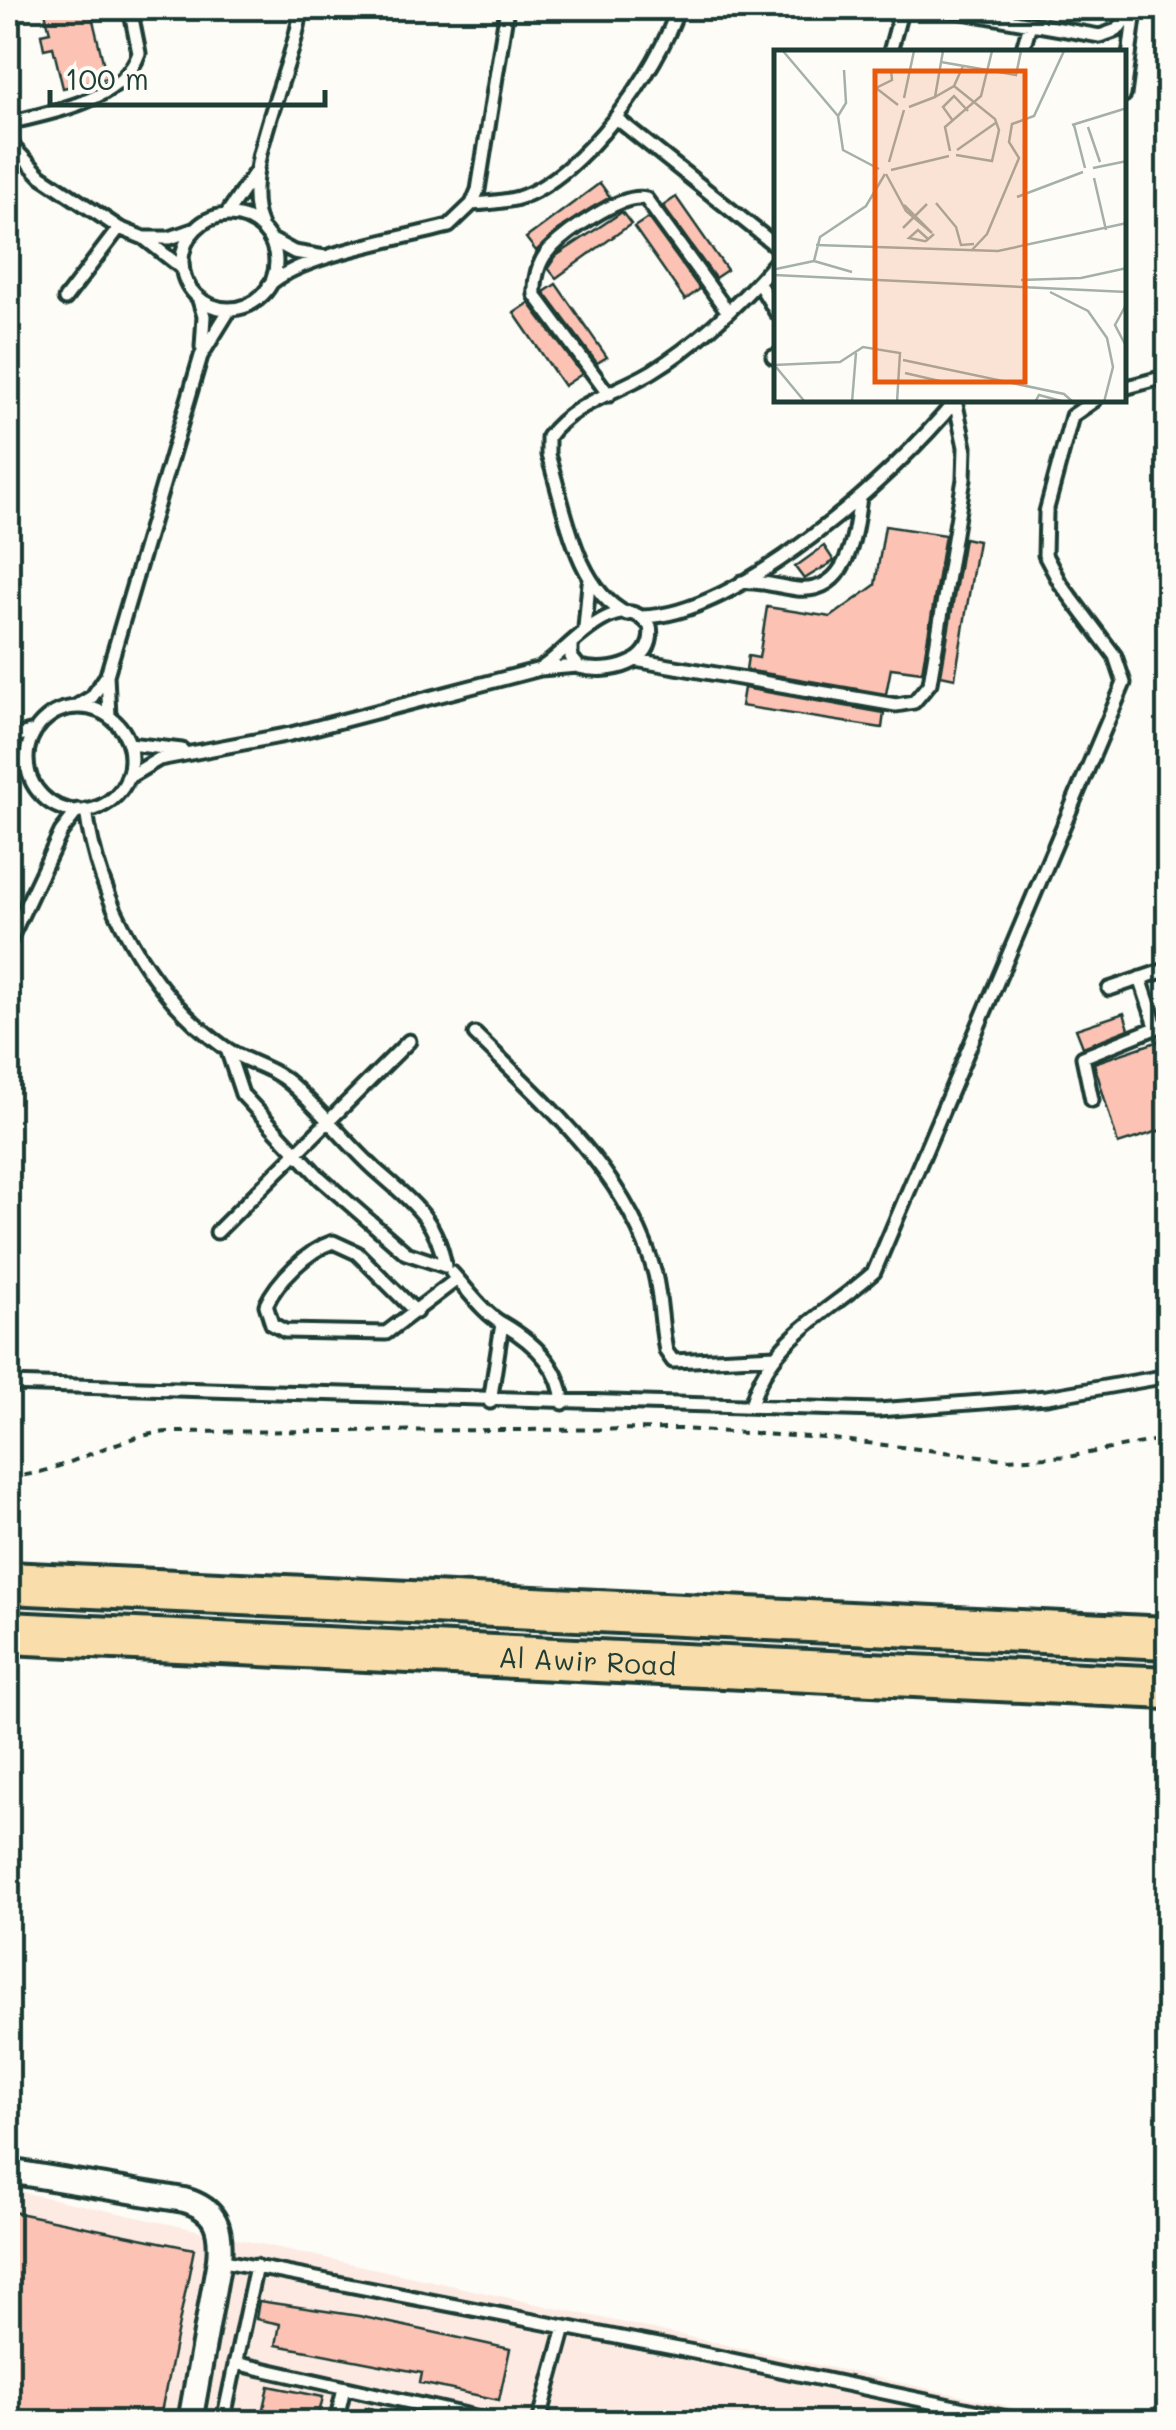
<svg xmlns="http://www.w3.org/2000/svg" width="1176" height="2430" font-family="Mali,sans-serif">
<style>
.built{fill:#fdebe3}
.building{fill:#fcc2b4;stroke:#1f3d34;stroke-width:2.5}
.lines{fill:none;stroke-linecap:round;stroke-linejoin:round}
.lane-casing{stroke:#1f3d34;stroke-width:19}
.street-casing{stroke:#1f3d34;stroke-width:30}
.highway-casing{stroke:#1f3d34;stroke-width:48}
.path{stroke:#1f3d34;stroke-width:4;stroke-dasharray:8 8;stroke-linecap:butt}
.lane{stroke:#fdfcf7;stroke-width:11}
.street{stroke:#fdfcf7;stroke-width:22}
.highway{stroke:#f9deab;stroke-width:40}
.labels{text-anchor:middle;dominant-baseline:central;stroke-width:10;stroke-linejoin:round;paint-order:stroke}
.street-label{font-size:28px;fill:#1f3d34;stroke:#fdfcf7}
.inset-road{fill:none;stroke:#a4b0a9;stroke-width:2.5}
.view{fill:#e8590c;fill-opacity:0.15;stroke:#e8590c;stroke-width:5}
.inset-edge{fill:none;stroke:#1f3d34;stroke-width:5}
</style>
<rect width="100%" height="100%" fill="#fdfcf7"/>
<filter id="ink" filterUnits="userSpaceOnUse"><feTurbulence type="fractalNoise" baseFrequency=".01" numOctaves="2"/><feDisplacementMap in="SourceGraphic" scale="20" xChannelSelector="R" yChannelSelector="G"/><feConvolveMatrix kernelMatrix="1 2 1 2 8 2 1 2 1" color-interpolation-filters="sRGB"/></filter>
<g filter="url(#ink)">
<path class="built" d="M8 2189 1081 2422H8Z"/>
<path class="building" d="M44 8H90L107 78 63 88 53 47 44 49 41 34 50 32Z
M600 183 610 197 563 226 536 251 526 238Z
M676 197 727 270 715 278 663 206Z
M622 212 631 224 556 278 548 268 556 256Z
M648 218 700 289 685 300 634 227Z
M556 284 607 357 597 363 544 292Z
M529 303 582 374 564 386 514 313Z
M885 526 945 535 922 672 891 668 886 694 746 670 748 656 759 658 767 607 831 617 875 585Z
M964 538 978 541 955 678 941 675Z
M824 546 834 561 804 579 795 567Z
M744 688 884 713 882 728 741 706Z
M1124 1013 1129 1029 1083 1047 1076 1029Z
M1168 1038V1128L1118 1144 1094 1063Z
M8 2211 194 2249 159 2422H8Z
M259 2301 359 2316 510 2349 499 2400 420 2383 422 2373 276 2345 280 2324 256 2319Z
M269 2386 323 2397 317 2422H261Z
M365 2407 405 2416V2422H362Z"/>
<g class="lines">
<defs>
<path id="lane" d="M940 8 1100 36 1117 30 1134 8
M890 52 902 8
M1022 52 1030 24
M1124 95 1135 10
M616 118 776 246
M8 131 13 122C56 111 123 100 139 53L130 8
M8 133 14 148 41 176 119 228 144 238 182 268
M472 204C487 203 504 202 518 198 582 178 659 69 678 8
M226 215 254 174
M182 262a47 47 0 1 1 94 0a47 47 0 1 1-94 0Z
M261 226C236 171 295 69 301 8
M144 238H170L193 230
M272 240 294 252 325 257
M758 282 776 312
M269 285C300 255 405 238 449 226L472 204 478 190 507 8
M198 297 204 316 202 347
M65 299 119 228
M773 357 776 356
M1124 388 1168 376
M609 395 535 295C534 280 538 262 549 250 567 232 622 192 646 199L728 312
M742 582C761 580 778 587 797 589 849 594 855 534 860 497
M627 614C575 589 565 507 548 455V437C571 404 620 391 653 371 700 342 740 303 776 262
M641 617C738 617 896 474 956 400
M585 628 589 583
M635 660 896 705 914 702 930 683 964 479 965 447 955 400
M544 666C568 650 619 585 650 626 657 664 609 675 579 667L571 657V646
M77 706 92 697 105 678
M27 759a52 52 0 1 1 104 0a52 52 0 1 1-104 0Z
M109 716 107 675 201 356 230 309
M8 738 34 731
M129 744 182 750
M8 754 28 768
M127 778 159 759 291 734 540 669 578 666
M86 810C98 900 149 994 225 1048 245 1062 271 1066 291 1084 322 1111 347 1144 377 1171 411 1201 437 1219 445 1266L406 1253 320 1178 242 1094 227 1049
M8 944 61 832 78 810
M1140 978 1156 1026
M1109 989 1168 969
M475 1034C546 1104 628 1174 655 1274 661 1299 661 1326 666 1351L673 1361 775 1356
M1092 1100 1083 1057 1168 1023
M217 1232 409 1041
M452 1273C467 1289 484 1314 503 1324 532 1341 561 1367 563 1403
M416 1312 357 1253 333 1242C308 1250 277 1281 266 1305L272 1324 285 1331 386 1333 457 1279
M8 1384 878 1410 1047 1397 1168 1376
M490 1402 502 1324
M751 1406C768 1339 827 1314 874 1272L1124 683 1115 656 1060 583 1045 555 1046 512 1072 416 1095 400
M219 2260 694 2352 1026 2422
M235 2363 498 2422
M223 2422 256 2266
M336 2422 344 2388
M539 2422 565 2327"/>
<path id="street" d="M8 2171 184 2200C217 2209 222 2229 219 2260L190 2422"/>
<g id="highway">
<path d="M8 1583 1168 1638"/>
<path id="s1" d="M8 1633 1168 1688"/>
</g>
</defs>
<use href="#lane" class="lane-casing"/>
<use href="#street" class="street-casing"/>
<use href="#highway" class="highway-casing"/>
<path class="path" d="M8 1477C66 1474 110 1436 168 1432L680 1429 824 1438 1005 1459 1073 1456 1168 1438"/>
<use href="#lane" class="lane"/>
<use href="#street" class="street"/>
<use href="#highway" class="highway"/>
</g>
</g>
<g class="labels">
<g class="street-label">
<text stroke="none"><textPath href="#s1" startOffset="580">Al Awir Road</textPath></text>
</g>
</g>
<g transform="translate(774 50)">
<rect width="352" height="352" fill="#fdfcf7"/>
<path class="inset-road" d="M9 1 64 66 69 100 105 119M167 12 242 25 247 1M117 20 118 30 102 38 124 55M180 36 221 69 225 80 218 111 182 105M161 47 180 36 189 16M130 48 140 1M135 57 161 47 169 1M64 66 72 53 70 20M179 71 169 57 180 46 194 61M298 75 353 58M300 75 311 118M314 77 326 112M183 100 223 72M176 101 171 77 207 46 218 1M115 112 130 60M319 118 353 111M117 120 175 106M112 124 132 161 158 183 130 155M320 128 332 180M243 147 309 122M162 153 182 177 187 195 200 194M129 178 153 154M154 189 144 180 135 188 150 191H152L160 184M42 195 224 201 353 173M197 201 213 184 245 108 235 92 238 74 260 66 290 1M40 211 46 187 92 156 111 124M40 211 78 222M2 219 40 211M0 225 353 242M247 230 307 228 353 218M276 242 314 261 333 288 339 317 330 352M353 253 341 275 353 298M129 310 290 344 299 352M0 315 66 312 89 297 126 303 123 352M2 317 31 352M131 323 170 332M78 352 82 303M261 352 265 345 291 352"/>
<path class="view" d="M101 21H251V332H101Z"/>
<rect width="352" height="352" class="inset-edge"/>
</g>
<rect width="1176" height="2430" fill="none" stroke="#fdfcf7" stroke-width="40"/>
<rect x="20" y="20" width="1136" height="2390" fill="none" stroke="#1f3d34" stroke-width="4" filter="url(#ink)"/>
<path d="M50 90v15h275v-15" fill="none" stroke="#1f3d34" stroke-width="5"/>
<text x="65" y="90" font-size="30" fill="#1f3d34" stroke="#fdfcf7" stroke-width="8" paint-order="stroke">100 m</text>
</svg>
